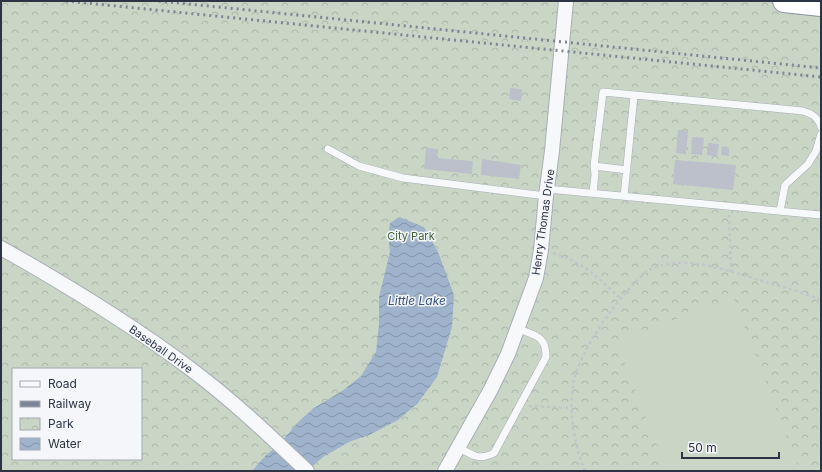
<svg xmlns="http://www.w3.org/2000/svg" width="822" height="472" font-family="Inter,sans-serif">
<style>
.park{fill:url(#park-crowns);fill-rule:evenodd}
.pitch{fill:#c9d6c5}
.water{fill:url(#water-waves)}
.building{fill:#bbc0ca}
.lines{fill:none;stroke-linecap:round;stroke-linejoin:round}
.service-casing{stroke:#a9aeb7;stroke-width:8}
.minor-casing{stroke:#a9aeb7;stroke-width:16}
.motorway-casing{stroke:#8b94a3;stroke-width:24}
.path{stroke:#c2c5cb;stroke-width:2.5;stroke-dasharray:3 3;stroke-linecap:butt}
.service{stroke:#f7f8fa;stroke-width:7}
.minor{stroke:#f7f8fa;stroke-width:14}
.motorway{stroke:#fff;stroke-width:22}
.rail{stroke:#7d8696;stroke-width:3;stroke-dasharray:2 4;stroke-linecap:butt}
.labels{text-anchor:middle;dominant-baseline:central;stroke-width:3;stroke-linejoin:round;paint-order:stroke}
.street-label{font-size:11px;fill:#2b3445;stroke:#f4f6f9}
.park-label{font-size:11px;fill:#3f6138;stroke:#f4f6f9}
.water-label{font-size:12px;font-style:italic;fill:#34527a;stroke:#f4f6f9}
</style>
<defs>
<pattern id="park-crowns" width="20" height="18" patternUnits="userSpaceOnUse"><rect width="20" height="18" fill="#c9d6c5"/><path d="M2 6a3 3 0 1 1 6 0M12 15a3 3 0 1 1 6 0" fill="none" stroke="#adb8ab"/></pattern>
<pattern id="water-waves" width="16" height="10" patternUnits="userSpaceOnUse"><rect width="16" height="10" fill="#9fb4cc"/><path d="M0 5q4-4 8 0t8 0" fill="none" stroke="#8293a7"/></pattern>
</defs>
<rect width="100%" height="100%" fill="#e4e7ec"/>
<path class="park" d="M1 1H821V471H1ZM13 369H141V459H13Z"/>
<path class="pitch" d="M733 297 800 471H667L617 342Z"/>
<path class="water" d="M399 217 424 227 438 252 454 295 452 327 437 377 418 403 398 420 369 435 349 442 323 457 307 471H252L266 455 279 445 297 423 314 408 342 391 361 376 376 352 379 324V297L390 252 388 235 390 223Z"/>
<path class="building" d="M510 88 522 89 521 101 509 99Z
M678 130 688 131 686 154 676 153Z
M692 137 704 138 702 155 691 154Z
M708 143 719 144 717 157 707 155Z
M722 147 729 148V156L721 155Z
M426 148 438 149 437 158 473 161 472 174 424 169Z
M482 159 521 165 519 179 481 175Z
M675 160 736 165 733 190 673 184Z"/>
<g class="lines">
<defs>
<path id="service" d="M328 149 359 166 403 178 546 196
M594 166 627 170
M547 189 821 215
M593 193 595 174 594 166 603 92 803 111C812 114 818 117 821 127
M624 196 634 96
M780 211 785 185 808 164 816 151 821 134
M458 447C472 455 479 461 494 453L546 357C546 336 536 336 519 329"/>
<path id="minor" d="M1 248C65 284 129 323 188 367 230 398 269 435 307 471
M445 471 490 391 508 354 536 278 541 250 546 196 552 151 566 1"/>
<path id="motorway" d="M784 1 821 5"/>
</defs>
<use href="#service" class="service-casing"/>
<use href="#minor" class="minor-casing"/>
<use href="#motorway" class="motorway-casing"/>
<path class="path" d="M729 215 731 272
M553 253C585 263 597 277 621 299
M529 406 572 408
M585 471C574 444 569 414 573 385 577 353 621 293 646 272 650 269 658 266 663 265 697 257 737 274 769 283 786 288 805 293 821 300"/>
<use href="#service" class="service"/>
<use href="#minor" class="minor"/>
<use href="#motorway" class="motorway"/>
<path class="rail" d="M66 1 821 77
M159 1 821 68"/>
</g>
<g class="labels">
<g class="street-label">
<text transform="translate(543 222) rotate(-82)">Henry Thomas Drive</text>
<text transform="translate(161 349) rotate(35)">Baseball Drive</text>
</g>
<g class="park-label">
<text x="411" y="236">City Park</text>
</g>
<g class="water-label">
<text x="417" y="300">Little Lake</text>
</g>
</g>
<rect width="822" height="472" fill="none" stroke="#2b3445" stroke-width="4"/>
<rect x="12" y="368" width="130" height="92" fill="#f4f6f9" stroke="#a4a8b1"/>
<rect x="20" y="381" width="20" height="6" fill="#f7f8fa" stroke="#a4a8b1"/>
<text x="48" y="388" font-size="12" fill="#2b3445">Road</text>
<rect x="20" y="401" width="20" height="6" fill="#7d8696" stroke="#a4a8b1"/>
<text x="48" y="408" font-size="12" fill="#2b3445">Railway</text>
<rect x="20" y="418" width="20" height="12" fill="url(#park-crowns)" stroke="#a4a8b1"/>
<text x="48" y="428" font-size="12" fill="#2b3445">Park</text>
<rect x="20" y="438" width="20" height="12" fill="url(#water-waves)" stroke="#a4a8b1"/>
<text x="48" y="448" font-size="12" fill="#2b3445">Water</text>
<path d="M682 452v6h97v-6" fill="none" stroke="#2b3445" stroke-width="2"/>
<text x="688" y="452" font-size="12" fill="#2b3445" stroke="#f4f6f9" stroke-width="3" paint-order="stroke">50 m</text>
</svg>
